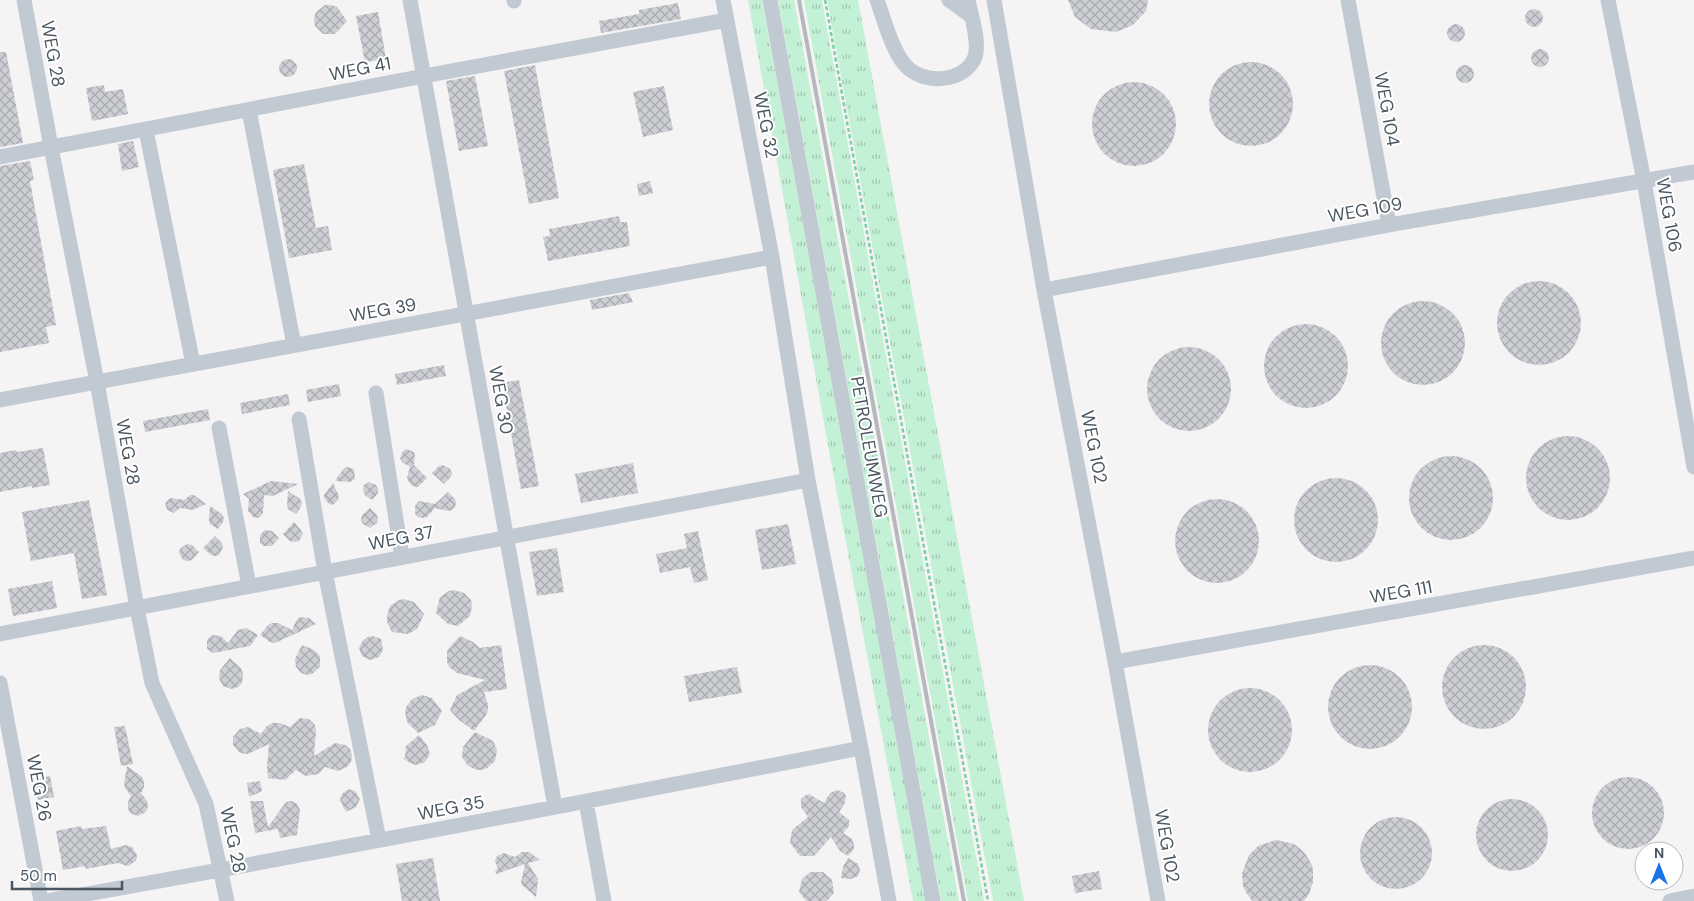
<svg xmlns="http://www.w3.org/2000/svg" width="1694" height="901" font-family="'DM Sans',sans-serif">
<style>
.grass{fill:url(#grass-tufts)}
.building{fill:url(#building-cross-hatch)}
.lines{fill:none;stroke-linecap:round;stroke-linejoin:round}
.path{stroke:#7ad0a6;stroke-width:2.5;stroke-dasharray:4 2.5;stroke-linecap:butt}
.minor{stroke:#c1cad2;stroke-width:15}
.rail{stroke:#b5b8bd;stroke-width:4}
.labels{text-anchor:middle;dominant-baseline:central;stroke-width:4;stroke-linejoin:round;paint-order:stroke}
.street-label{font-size:18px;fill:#4a5661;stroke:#fff}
</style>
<defs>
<pattern id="grass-tufts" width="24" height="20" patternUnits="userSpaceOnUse" patternTransform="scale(1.25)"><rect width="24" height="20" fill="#c3f1d5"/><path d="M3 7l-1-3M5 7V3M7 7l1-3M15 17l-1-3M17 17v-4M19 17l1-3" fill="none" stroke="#a0c6b0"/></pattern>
<pattern id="building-cross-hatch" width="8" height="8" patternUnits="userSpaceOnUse" patternTransform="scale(1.25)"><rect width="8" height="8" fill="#cdcfd5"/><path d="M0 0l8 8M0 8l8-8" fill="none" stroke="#a8abb0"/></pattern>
</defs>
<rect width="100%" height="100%" fill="#f5f3f3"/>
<path class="grass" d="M748 0H762L926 901H913L833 473Z
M778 0H794L959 901H941Z
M804 0H822L984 901H968Z
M827 0H858L1024 901H993Z"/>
<path class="building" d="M1068 0H1148L1146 11 1133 25 1116 32 1091 29 1075 17Z
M678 3 681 19 601 33 599 21 639 14V10Z
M325 5H331L337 7 347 21 335 34H323L315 26 314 18 316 12Z
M1525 18a9 9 0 1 1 18 0a9 9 0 1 1-18 0Z
M378 12 386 59 365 62 356 16Z
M1447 33a9 9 0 1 1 18 0a9 9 0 1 1-18 0Z
M1531 58a9 9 0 1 1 18 0a9 9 0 1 1-18 0Z
M0 52H6L23 143 0 147Z
M279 68a9 9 0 1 1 18 0a9 9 0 1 1-18 0Z
M1209 104a42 42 0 1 1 84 0a42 42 0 1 1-84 0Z
M1456 74a9 9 0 1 1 18 0a9 9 0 1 1-18 0Z
M535 65 559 198 529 204 504 71Z
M475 76 488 146 459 151 446 81Z
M1092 124a42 42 0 1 1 84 0a42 42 0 1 1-84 0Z
M104 85 105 92 123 89 128 114 92 121 86 88Z
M664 86 673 130 643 137 633 92Z
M133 141 139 167 122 171 118 144Z
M30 161 34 180 30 181 56 325 46 327 49 343 0 352V166Z
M304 164 316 228 328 226 332 250 289 258 273 170Z
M650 181 653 193 639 196 637 184Z
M619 216 620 222H627L630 246 548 261 543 237 550 236 549 229Z
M1497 323a42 42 0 1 1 84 0a42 42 0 1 1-84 0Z
M629 293 633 302 592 310 590 300Z
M1381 343a42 42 0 1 1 84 0a42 42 0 1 1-84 0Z
M1264 366a42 42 0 1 1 84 0a42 42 0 1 1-84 0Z
M1147 389a42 42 0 1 1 84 0a42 42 0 1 1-84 0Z
M444 365 446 376 397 385 395 374Z
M519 380 539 486 521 489 502 383Z
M339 384 341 396 308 402 306 390Z
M288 394 290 405 242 414 240 403Z
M208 409 210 420 145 432 143 421Z
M1526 478a42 42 0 1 1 84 0a42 42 0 1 1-84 0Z
M43 448 50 485 32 488V486L0 492V453L16 450 17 452Z
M406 449 414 452 415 456 414 465 427 478 418 487 412 486 409 482 407 478 410 467 402 462 400 458 403 451Z
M1409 498a42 42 0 1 1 84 0a42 42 0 1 1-84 0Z
M633 463 638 493 581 503 575 474Z
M443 465 450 469 452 473 451 477 444 484 432 473 439 466Z
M347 467 354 469 355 479 350 482 335 481 344 468Z
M1294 520a42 42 0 1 1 84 0a42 42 0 1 1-84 0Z
M271 481 298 484 273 496 264 495 263 513 259 518 253 517 248 511 249 499 243 494Z
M369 482 376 485 378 489V493L372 500 365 495 363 491 364 485Z
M333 483 339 496 338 500 333 505 329 504 324 498V495Z
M288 491 300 499 302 503 301 507 296 514 288 509 287 505Z
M448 492 455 499 456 503 455 507 452 510 448 511 435 508 427 517 422 518 418 517 415 514V506L419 501 435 504Z
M190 495H194L206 504 193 510 180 508 174 513 167 510 165 503 168 500 171 498 184 500Z
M1175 541a42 42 0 1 1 84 0a42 42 0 1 1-84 0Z
M89 500 107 595 82 599 74 553 31 561 22 512Z
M210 506 222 514 224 518 223 522 218 529 210 524 209 520Z
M370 508 377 515 378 519 377 523 370 528 363 524 361 520 362 515Z
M294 522 301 530 303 534 299 541 294 542 290 541 283 534Z
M788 524 796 564 762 570 755 530Z
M265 530 272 531 279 538 272 546H264L260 543V535Z
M698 531 708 580 694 583 690 567 660 573 656 554 687 548 684 534Z
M215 536 222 543 223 547 219 555 215 556 211 555 203 548Z
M187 544 192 545 199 552 192 560 188 561 183 560 179 553 180 549Z
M557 548 564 592 537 596 529 552Z
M52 581 57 608 13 616 8 589Z
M454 590 464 593 471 600 472 605 470 616 458 626 448 624 436 613 440 597 449 591Z
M404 599 414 602 424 614 417 629 408 634 392 632 387 622V616L390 606 399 600Z
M300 617 309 618 316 624 275 643 270 642 260 635 268 625 272 623H278L292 630 296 621Z
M246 628 258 635 250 646 213 653 207 649V640L212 635 221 636 228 643 238 630Z
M373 636 381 639 383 650 379 657 370 660 362 656 359 648 363 640 368 637Z
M460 636 473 642 480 648 501 645 507 689 484 692 488 705V710L486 715 474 731 459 720 450 710 457 695 485 680 457 673 449 667 447 662V651L450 647Z
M302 645 314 650 320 656V667L312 674 307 675 301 673 296 667 295 659Z
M1442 687a42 42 0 1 1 84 0a42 42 0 1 1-84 0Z
M230 658 241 668 243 674 242 683 238 687 232 689 223 686 220 681 219 676 220 670Z
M1328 707a42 42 0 1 1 84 0a42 42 0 1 1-84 0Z
M737 667 742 693 689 702 684 676Z
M1208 730a42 42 0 1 1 84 0a42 42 0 1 1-84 0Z
M422 695 432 698 442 711 435 725 418 733 407 722 405 712 406 707 412 699Z
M300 718 309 719 315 725 316 731 314 756 335 743 345 745 350 749 352 755 351 762 347 767 338 771 325 767 318 774 306 776 296 770 285 780 268 778 267 767 269 744 248 754 240 753 233 745V737L240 729 248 727 261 734 267 726 272 723H280L290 727Z
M125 726 133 764 121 766 114 727Z
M475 732 493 741 497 750 495 761 487 768 482 770H477L468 766 462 757 463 747Z
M419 735 427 745 430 754 425 762 416 765 410 763 403 758 405 757 406 746Z
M127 766 141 776 144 781V787L141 793 147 801 148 806 146 812 138 816 130 813 128 808V802L131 796 125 788 124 783Z
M50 776 54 797 38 800 34 779Z
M1592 813a36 36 0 1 1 72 0a36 36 0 1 1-72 0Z
M260 781 262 791 249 797 247 783Z
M348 789 355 791 360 799 356 807 346 812 340 800 342 794Z
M837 790 844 793 846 796 845 803 839 812 849 820V826L843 833 852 839 854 845V849L848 856 840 851 831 837 814 856H800L790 843 792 830 808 817 801 807V799L806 795 809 794 824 803 830 793Z
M1476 835a36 36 0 1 1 72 0a36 36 0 1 1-72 0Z
M250 801H263L268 827 286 802 292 801 297 804 300 810 297 835 280 838 278 829 255 833Z
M1360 853a36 36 0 1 1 72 0a36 36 0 1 1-72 0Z
M81 826 82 829 106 826 111 849 126 845 132 847 137 855 136 861 128 866 118 863 85 869V866L63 870 56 831Z
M1276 840 1294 844 1304 852 1311 863 1313 869V882L1309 894 1304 901H1252L1246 892 1243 886 1242 873 1249 855 1258 846Z
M522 852H529L540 860 528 863 538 879 536 897 522 885 521 882 525 864 496 874 495 871 498 869 495 861 497 856 504 853 515 857Z
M433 858 440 901H402L396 864Z
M848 858 858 864 860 870 858 876 851 879 841 878 843 867Z
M1099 871 1102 889 1075 893 1072 876Z
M810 872H823L832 880 834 893 827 901H806L799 892 802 879Z"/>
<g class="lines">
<path class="path" d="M825 0 988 901"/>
<path class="minor" d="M24 0 51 147 97 382 137 608 152 683 206 804 227 901
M410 0 555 807
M514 0V1
M723 0 772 257 808 480 861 748 889 901
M770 0 933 901
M877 0C884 19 892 51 906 66 924 85 964 83 975 57 980 43 971 15 968 0
M949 0 971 16
M994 0 1044 290 1115 662 1158 901
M1348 0 1389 225
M1608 0 1644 181 1694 467
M249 110 294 345
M146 130 193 364
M0 157 424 76 727 20
M1044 290 1389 225 1694 172
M376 393 402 557
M0 400 772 257
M299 419 325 572 379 840
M219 428 249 586
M0 634 808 480
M1115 662 1694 558
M0 683 41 901
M586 802 604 901
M47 901C319 853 590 801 861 748
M1670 901 1694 896"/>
<path class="rail" d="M799 0 964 901"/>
</g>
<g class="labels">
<g class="street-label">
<text transform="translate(53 54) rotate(80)">WEG 28</text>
<text transform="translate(360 69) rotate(-11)">WEG 41</text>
<text transform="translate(1387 109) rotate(80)">WEG 104</text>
<text transform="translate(766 125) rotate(79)">WEG 32</text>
<text transform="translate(1365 210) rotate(-10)">WEG 109</text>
<text transform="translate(1669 215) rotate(80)">WEG 106</text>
<text transform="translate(383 310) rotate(-10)">WEG 39</text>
<text transform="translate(501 400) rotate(80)">WEG 30</text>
<text transform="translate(869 447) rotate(80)">PETROLEUMWEG</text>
<text transform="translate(1094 447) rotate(79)">WEG 102</text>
<text transform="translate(128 452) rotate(80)">WEG 28</text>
<text transform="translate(401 538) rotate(-11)">WEG 37</text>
<text transform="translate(1401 592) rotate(-10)">WEG 111</text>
<text transform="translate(39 788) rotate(79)">WEG 26</text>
<text transform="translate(451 808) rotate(-11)">WEG 35</text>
<text transform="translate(233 840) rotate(78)">WEG 28</text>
<text transform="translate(1167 846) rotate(80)">WEG 102</text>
</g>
</g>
<g transform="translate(1659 866)"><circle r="24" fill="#ffffff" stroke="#b7bbc0"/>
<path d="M0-4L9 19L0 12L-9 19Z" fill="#1a73e8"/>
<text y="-8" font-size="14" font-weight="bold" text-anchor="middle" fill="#4a5661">N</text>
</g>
<path d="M12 881v8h110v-8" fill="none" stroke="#4a5661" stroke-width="2.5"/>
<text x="20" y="881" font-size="15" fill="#4a5661" stroke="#ffffff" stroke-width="4" paint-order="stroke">50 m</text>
</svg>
